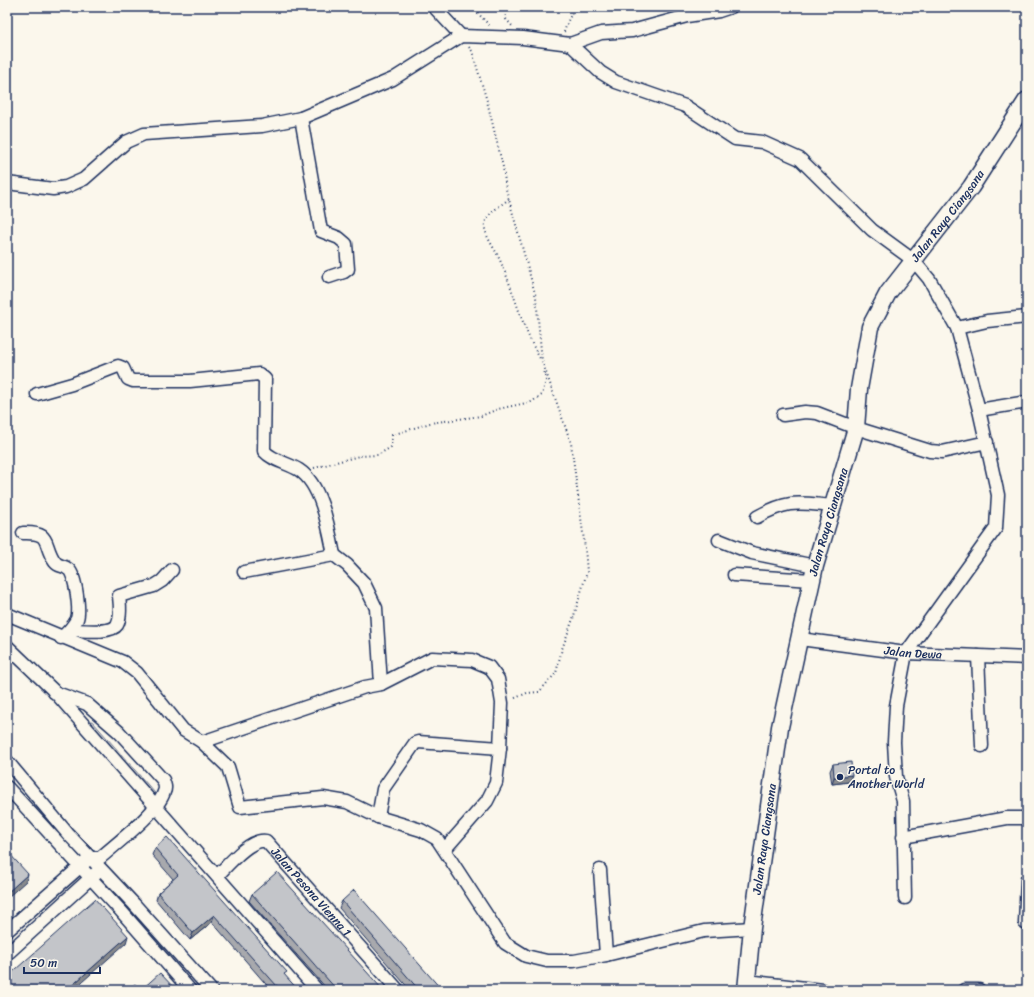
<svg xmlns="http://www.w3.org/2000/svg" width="1034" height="997" font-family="Sriracha,sans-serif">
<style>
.green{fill:#dadad7;stroke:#7a849a}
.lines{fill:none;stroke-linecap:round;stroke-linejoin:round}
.minor-casing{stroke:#1b2f5e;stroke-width:15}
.major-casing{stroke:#1b2f5e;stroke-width:19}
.path{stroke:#1b2f5e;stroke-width:2;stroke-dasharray:1 3;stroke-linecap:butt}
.minor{stroke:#fbf7ec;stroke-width:12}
.major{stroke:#fbf7ec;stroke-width:16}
.wall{fill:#a8a9ad;stroke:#1b2f5e}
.shaded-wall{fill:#888a8d;stroke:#1b2f5e}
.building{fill:#c3c5c9;stroke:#1b2f5e}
.poi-dot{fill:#1b2f5e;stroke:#fbf7ec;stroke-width:1.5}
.labels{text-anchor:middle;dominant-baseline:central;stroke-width:3;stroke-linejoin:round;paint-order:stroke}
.street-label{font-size:12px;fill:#1b2f5e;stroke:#fbf7ec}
.poi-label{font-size:12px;fill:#1b2f5e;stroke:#fbf7ec;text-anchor:start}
</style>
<rect width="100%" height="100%" fill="#fbf7ec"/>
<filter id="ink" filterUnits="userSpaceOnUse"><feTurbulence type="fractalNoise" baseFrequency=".025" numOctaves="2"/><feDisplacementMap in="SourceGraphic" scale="8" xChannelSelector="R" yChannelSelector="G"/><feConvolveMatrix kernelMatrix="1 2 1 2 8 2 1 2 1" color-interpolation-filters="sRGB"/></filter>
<g filter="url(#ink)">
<path class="green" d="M73 710 93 722 155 793 156 800Z"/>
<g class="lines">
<defs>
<g id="minor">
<path d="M434 7 461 36"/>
<path d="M570 44 600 72 616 82 685 106 735 139 762 142 800 159 872 230 913 260 929 279 957 328 979 410 998 495 996 528 906 653 896 706 894 742 896 777 903 801 905 898"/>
<path d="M301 118 321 231 339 238 346 244 348 269 344 272 329 277"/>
<path d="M7 183 53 189 66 187 84 179 126 142 144 134 262 126 301 118 393 79 461 36 523 38 570 44 601 33 632 31 687 16 719 11 731 7"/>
<path d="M957 328 987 321 1027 317"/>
<path d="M37 394 72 384 118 366 123 368 128 379 133 381H190L259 374 265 379 264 451C273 461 288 463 299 470 322 485 329 530 334 555"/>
<path d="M979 410 1027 402"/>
<path d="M783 415 805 412 817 413 856 428 930 451 942 452 987 442"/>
<path d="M757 517C789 499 798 503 833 506"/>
<path d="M23 533C53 532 42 544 55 562 59 567 63 565 68 569 76 574 80 611 77 619 73 627 68 632 61 638"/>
<path d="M719 540 752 553 815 566"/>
<path d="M244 572 334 555 347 565 364 583 376 608 381 684"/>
<path d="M734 575 812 580"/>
<path d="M7 614 123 662 137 673 183 730 202 742 228 767 240 807 323 798 347 802 378 817 421 830 437 839 505 943 526 956 547 961H574L606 955 704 931 752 928"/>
<path d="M70 630C80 630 111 634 117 625 121 618 120 604 119 596L154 586 162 581 172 570"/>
<path id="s1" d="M800 639 906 653 1027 658"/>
<path d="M7 646 54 691 317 990"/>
<path d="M978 656 982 746"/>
<path d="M202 742 365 687 381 684 432 658 472 660 489 667 498 679 502 703 500 748 496 783 487 801 445 849"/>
<path d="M7 761 68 834 134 904 211 990"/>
<path d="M7 787 121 911 190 990"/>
<path d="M378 817 383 789 415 743 418 742 500 748"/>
<path d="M903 837 1007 818H1027"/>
<path d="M600 870 606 955"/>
<path id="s2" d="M217 876C228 865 250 838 266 841L398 990"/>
<path d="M1025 923 1027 879"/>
<path d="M7 931 90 858H100C117 843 158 812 164 792 166 788 165 785 163 780L119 732 87 704 54 692"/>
<path d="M7 954 96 873"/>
<path d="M747 981 823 990"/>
<path d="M964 990H979"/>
</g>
<g id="major">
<path id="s3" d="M746 990 752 928 780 727 815 566 856 428 859 389 870 327 888 293 971 187 1027 100"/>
</g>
</defs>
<use href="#minor" class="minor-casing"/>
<use href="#major" class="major-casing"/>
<path class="path" d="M472 7 490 26
M505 7 506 19 513 27
M564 32 569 18 577 7
M469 47 472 51 487 101 503 167 506 189 536 297 542 361 571 443 585 548 587 572 573 619 562 649 556 673 539 692 527 693 513 699
M509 199C501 205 488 213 485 223 483 233 493 246 497 254 514 288 521 328 541 360
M314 468 359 456 378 455 391 447 392 435 430 423 481 416 498 409 531 402 542 395 546 380 544 370"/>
<use href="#minor" class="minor"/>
<use href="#major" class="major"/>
</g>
<path class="wall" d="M833 764 849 782 832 784 830 771Z
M155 848 285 976 298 990H271L212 922 190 940 156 900 158 893 173 879 152 855Z
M252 894 383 990H328L249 901Z
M342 901 442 990H410L339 908Z"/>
<path class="shaded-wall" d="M852 775 849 782 832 784 834 777Z
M28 874 26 881 7 898V893Z
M214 915 212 922 190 940 193 933Z
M128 936 126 943 73 990H67Z"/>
<path class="building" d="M851 762 852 775 834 777 833 764Z
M167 837 287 972 284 974 298 990H272L277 986 214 915 193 933 158 893 178 875 155 848Z
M7 851 28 874 7 893Z
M277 872 383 990H337L252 894Z
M354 890 442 990H419L342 901Z
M95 899 128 936 67 990H7V977Z
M160 973 176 990H141Z
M135 984 140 990H128Z"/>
</g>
<circle class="poi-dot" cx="840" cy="777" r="4"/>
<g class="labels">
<g class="street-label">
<text stroke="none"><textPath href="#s3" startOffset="812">Jalan Raya Ciangsana</textPath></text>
<text stroke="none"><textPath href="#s3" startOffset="476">Jalan Raya Ciangsana</textPath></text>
<text stroke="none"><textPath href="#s1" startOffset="114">Jalan Dewa</textPath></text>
<text stroke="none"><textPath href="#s3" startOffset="152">Jalan Raya Ciangsana</textPath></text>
<text stroke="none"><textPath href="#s2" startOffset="130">Jalan Pesona Vienna 1</textPath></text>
</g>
<g class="poi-label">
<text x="848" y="770">Portal to<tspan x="848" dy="14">Another World</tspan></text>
</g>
</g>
<rect width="1034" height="997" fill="none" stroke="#fbf7ec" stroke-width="24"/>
<rect x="12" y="12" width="1010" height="973" fill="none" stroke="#1b2f5e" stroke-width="1.5" filter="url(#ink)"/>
<path d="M24 967v6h76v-6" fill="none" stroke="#1b2f5e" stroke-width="2"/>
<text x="30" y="967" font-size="12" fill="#1b2f5e" stroke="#fbf7ec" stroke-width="3" paint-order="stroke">50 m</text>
</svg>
